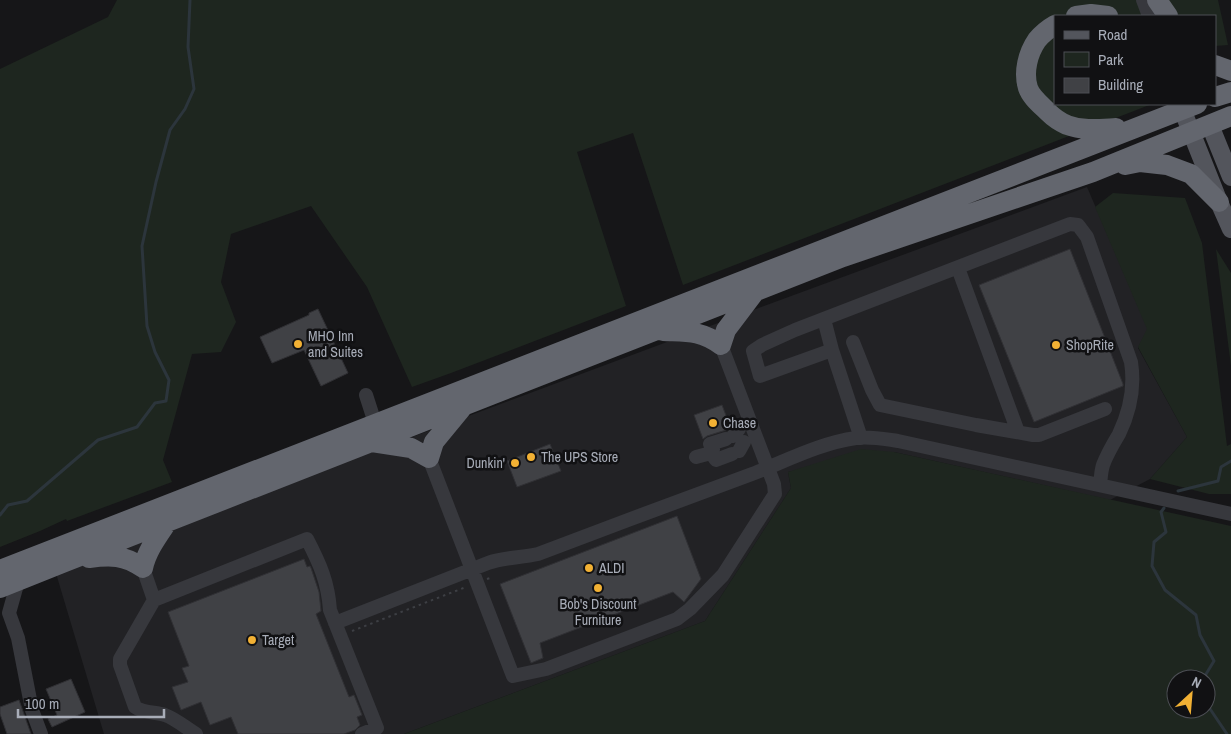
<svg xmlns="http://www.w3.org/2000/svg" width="1231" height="734" font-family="'Archivo Narrow',sans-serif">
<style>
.built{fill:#222225}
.green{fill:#1e261f;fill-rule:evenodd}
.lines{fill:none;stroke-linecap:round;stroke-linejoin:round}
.stream{stroke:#2c353c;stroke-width:3}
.building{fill:#404145;stroke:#303034}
.path{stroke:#3d3f44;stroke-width:2;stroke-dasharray:2.5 4;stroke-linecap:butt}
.minor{stroke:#37383d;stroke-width:14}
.major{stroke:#53555c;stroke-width:18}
.highway{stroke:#63666e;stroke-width:20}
.poi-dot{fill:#f2b134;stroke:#111113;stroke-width:2}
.labels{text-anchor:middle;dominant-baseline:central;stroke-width:5;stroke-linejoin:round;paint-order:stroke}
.poi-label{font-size:14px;fill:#a8adb8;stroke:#111113;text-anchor:start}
</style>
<rect width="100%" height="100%" fill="#161618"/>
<path class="built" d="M1087 187 1148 329 1138 348 1187 437 1150 479 1110 500 894 452 788 472 791 488 705 621 404 734H104L55 570 718 323Z"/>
<path class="green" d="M117 0H1218L1228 45 1215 46V16H1055V104H1152L683 285 633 133 577 152 626 306 451 373 412 387 367 287 311 206 231 234 221 282 236 322 221 352 192 354 163 460 172 482 67 521 66 519 40 531 0 547V69L108 17Z
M1113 193 1185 198 1202 243 1227 446 1231 444V494H1209L1150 479 1187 437 1138 347 1147 329 1095 207Z
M1216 249 1231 273V366Z
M861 449 894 452 1231 526V734H404L705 621 791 488 788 472ZM1176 679H1206V709H1176Z"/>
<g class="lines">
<path class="stream" d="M1178 491 1218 481 1221 467 1231 461
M1164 508 1161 512 1166 532 1154 542 1152 566 1165 590 1196 615 1200 635 1214 661 1203 679
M0 515 8 505 27 501 98 440 137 427 155 403 166 401 169 380 155 352 147 326 142 246 156 182 170 130 185 109 194 89 188 47 190 0
M1206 703 1227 734"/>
</g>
<path class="building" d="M1070 249 1123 384V386L1034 422 979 285Z
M318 309 348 373 321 386 304 350 272 363 260 337 309 315V313Z
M722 405 730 426 726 430 707 436 703 439 694 415Z
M550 444 561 471 517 487 507 461Z
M677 516 701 579 684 602 673 592 540 643 543 658 531 663 500 584Z
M304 559 307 567 310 566 311 568 319 592 321 611 316 614 349 697 354 695 362 715 357 717 360 725 355 730 344 734H238L231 717 210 725 201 702 181 710 172 687 188 682 182 668 189 666 168 612Z
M71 679 85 712 52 727 48 719 57 715 46 689Z
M19 700 31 734H7L0 714V707Z"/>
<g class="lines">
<path class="path" d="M487 579 493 577
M352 631 466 587"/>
<path class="minor" d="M1143 0 1149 16
M958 268 1018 432
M824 319 832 350 861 438
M853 342 872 390 880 405 976 425 1033 435H1039L1105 409
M832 350 760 376 753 351 762 345 795 330 1070 224 1078 225 1087 237 1131 362C1135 387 1130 411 1119 434 1113 444 1107 454 1103 465 1101 471 1101 478 1100 484
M366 395 375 423
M733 436 739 429
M713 449 710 444 726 439
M739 451 744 442
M696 457 711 453 716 460 732 454
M429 458 513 676 546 669 677 619 690 609 723 575 775 494 774 484 721 345
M143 568 154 600 307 539C320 564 328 582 330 610L377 728 362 734
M18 581 9 613 18 638 32 710 41 734
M154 600 120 659V665L135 707C143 713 155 712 165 715 176 719 186 728 196 734
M335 623 488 563C504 557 521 558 538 554 609 527 681 500 752 474 786 461 820 443 856 438 870 436 884 439 898 441L1231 514"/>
<path class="major" d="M1182 109 1219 202 1231 229
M1210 125 1231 177"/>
<path class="highway" d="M1157 0 1168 16
M1076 16 1091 14 1108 16
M1055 25C1048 29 1042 34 1037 40 1028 53 1023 72 1028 88 1031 97 1041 105 1048 112 1053 117 1060 122 1067 125 1083 131 1099 129 1116 128
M1215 65 1231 71
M1215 97 1231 92
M1125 165 1140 162 1167 165 1191 174 1219 202
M663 331C687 332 700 330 721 345L726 330 754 293
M372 442 411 448 429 458 434 442 462 408
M89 558C110 555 125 555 143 568 147 550 158 536 168 521
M0 570 1197 104
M0 588 65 562 843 257 1093 172 1231 116"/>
</g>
<g class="poi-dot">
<circle cx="298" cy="344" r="5"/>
<circle cx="1056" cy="345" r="5"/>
<circle cx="713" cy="423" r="5"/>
<circle cx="531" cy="457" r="5"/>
<circle cx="515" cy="463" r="5"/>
<circle cx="589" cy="568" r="5"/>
<circle cx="598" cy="588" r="5"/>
<circle cx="252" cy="640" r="5"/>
</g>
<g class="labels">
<g class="poi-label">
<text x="308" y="336">MHO Inn<tspan x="308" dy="16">and Suites</tspan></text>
<text x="1066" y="345">ShopRite</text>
<text x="723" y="423">Chase</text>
<text x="541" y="457">The UPS Store</text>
<text x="505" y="463" text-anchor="end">Dunkin'</text>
<text x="599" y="568">ALDI</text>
<text x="598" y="604" text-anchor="middle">Bob's Discount<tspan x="598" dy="16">Furniture</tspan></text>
<text x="262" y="640">Target</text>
</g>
</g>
<rect x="1054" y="15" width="162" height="90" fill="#111113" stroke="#4d4f55"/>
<rect x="1064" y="31" width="25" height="8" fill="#53555c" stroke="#4d4f55"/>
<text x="1098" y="40" font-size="15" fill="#a8adb8">Road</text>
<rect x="1064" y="52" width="25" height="15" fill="#1e261f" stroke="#4d4f55"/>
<text x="1098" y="65" font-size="15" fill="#a8adb8">Park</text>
<rect x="1064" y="78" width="25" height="15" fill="#404145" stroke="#4d4f55"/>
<text x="1098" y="90" font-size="15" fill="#a8adb8">Building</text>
<g transform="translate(1191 694) rotate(26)"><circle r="24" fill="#111113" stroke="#4d4f55"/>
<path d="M0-4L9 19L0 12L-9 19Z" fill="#f2b134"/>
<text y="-8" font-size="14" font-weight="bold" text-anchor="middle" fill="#a8adb8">N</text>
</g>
<path d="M18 709v8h146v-8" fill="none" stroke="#a8adb8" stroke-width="2.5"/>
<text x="25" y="709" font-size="15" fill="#a8adb8" stroke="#111113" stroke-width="4" paint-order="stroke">100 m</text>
</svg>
